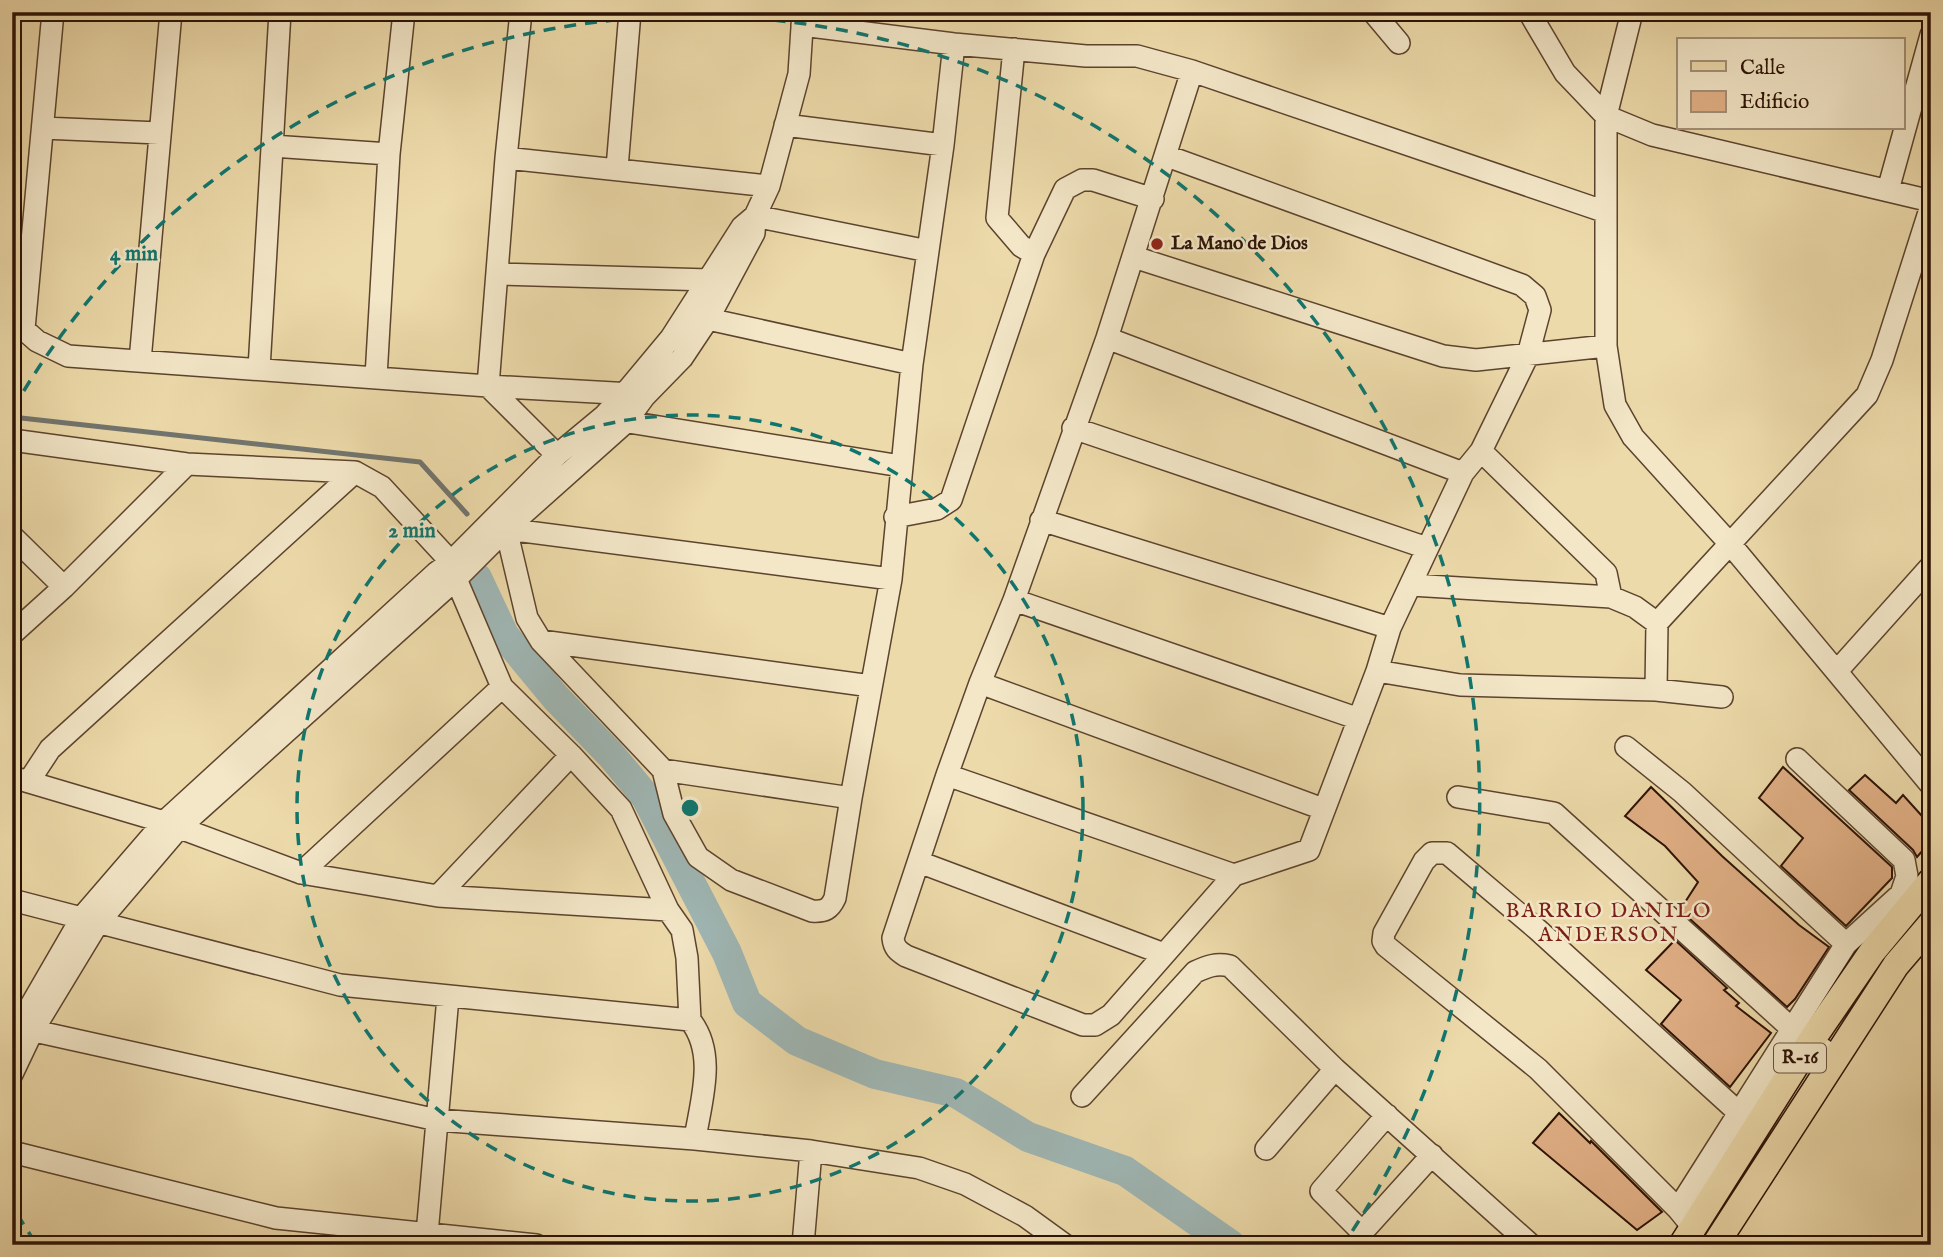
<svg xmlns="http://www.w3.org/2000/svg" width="1943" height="1257" font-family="'IM FELL English',serif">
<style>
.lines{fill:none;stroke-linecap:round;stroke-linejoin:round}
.stream{stroke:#71756f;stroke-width:5}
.river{stroke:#9fb7b5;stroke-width:30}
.building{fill:#e2b086;stroke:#2b1105;stroke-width:2}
.minor-casing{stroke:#5c432e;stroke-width:24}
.major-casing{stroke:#2b1105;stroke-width:29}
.minor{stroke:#f3e7c8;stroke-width:21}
.major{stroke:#eddaaa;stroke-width:26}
.ring{fill:none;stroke:#0f766e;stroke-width:3.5;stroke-dasharray:12 9}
.poi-dot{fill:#8f2418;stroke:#f3e7c8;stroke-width:2.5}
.labels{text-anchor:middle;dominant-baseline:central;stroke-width:5;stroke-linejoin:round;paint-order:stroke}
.shield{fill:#f3e7c8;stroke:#675140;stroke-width:2}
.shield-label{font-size:18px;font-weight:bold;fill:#2b1105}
.poi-label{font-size:19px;font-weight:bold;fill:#2b1105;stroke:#f3e7c8;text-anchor:start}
.neighbourhood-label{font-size:21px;letter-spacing:2px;fill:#7a1f14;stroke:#f3e7c8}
.centre{fill:#0f766e;stroke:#f3e7c8;stroke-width:3.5}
.ring-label{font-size:21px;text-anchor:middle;font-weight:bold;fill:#0f766e;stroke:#f3e7c8;stroke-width:5;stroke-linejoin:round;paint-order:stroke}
</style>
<rect width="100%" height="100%" fill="#eddaaa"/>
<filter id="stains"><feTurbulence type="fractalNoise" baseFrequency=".00286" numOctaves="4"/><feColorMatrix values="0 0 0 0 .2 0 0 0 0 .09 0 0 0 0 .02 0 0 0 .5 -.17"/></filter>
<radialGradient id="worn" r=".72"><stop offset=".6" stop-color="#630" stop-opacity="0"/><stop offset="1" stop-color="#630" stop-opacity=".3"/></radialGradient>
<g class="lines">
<path class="stream" d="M12 417 420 462 467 514"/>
<path class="river" d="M477 578 504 635 556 698 611 755 646 797 727 953 747 1003 797 1041 875 1074 956 1093 1028 1137 1125 1171 1231 1245"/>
</g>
<path class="building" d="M1783 767 1892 867V878L1846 926 1781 866 1803 838 1759 798Z
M1865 775 1896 803 1903 795 1931 826V841L1917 857 1913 850 1849 790Z
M1651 787 1722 856 1799 925 1829 947 1795 999 1787 1007 1680 910 1698 882 1665 846 1625 816Z
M1675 940 1727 988 1724 990 1739 1003 1736 1006 1771 1033 1730 1087 1661 1024 1681 1000 1646 970Z
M1559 1113 1590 1143 1591 1141 1662 1212 1637 1230 1533 1143Z"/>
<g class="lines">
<defs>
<path id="minor" d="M1373 12 1399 43
M1529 12 1565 73 1606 116 1652 135 1931 201
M1632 12 1606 116V346L1615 405 1633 437 1731 545 1931 785
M802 25 954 44 1086 56H1137L1192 71 1606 212
M1014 49 997 218 1021 246 1034 254
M785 125 943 145
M43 128 159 133
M272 146 389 154
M1167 156 1522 285 1535 296 1540 310 1528 355 1481 451 1463 473 1390 628 1377 671 1309 850 1234 875 1111 1015 1095 1025H1083L906 956C898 951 894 948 893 938L947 775 980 683 1014 600 1107 338 1192 71
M506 158 769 186
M617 168 630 12
M1888 190 1931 35
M1134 257 1443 356 1476 360 1606 346
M498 274 710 280 718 285
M12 319 37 341 68 356 488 386 632 394
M708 319 912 364
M24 329 53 12
M1107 338 1463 473
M140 361 171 12
M259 369 280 12
M376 377 389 154 404 12
M488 386 506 158 521 12
M488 386 557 455
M616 420 901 466
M1073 428 1427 548
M12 440 187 464 355 472 382 487 451 562 456 579 502 687 571 755 621 809 668 910 682 930 687 958 690 1020
M1481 451 1606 573 1611 597
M895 517 937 509 951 500 1034 254 1065 189 1082 180H1093L1153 199
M495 519 506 529 527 618 541 641 663 770 674 814 698 857 731 880 812 911C825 912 830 909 835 898L851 798 891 579 912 364 943 145 954 44
M1041 520 1390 628
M506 529 891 579
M12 536 64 587
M1411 585 1611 597 1635 607 1657 623
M1014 600 1359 719
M12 634 64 587 187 464
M541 641 871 686
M1377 671 1460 685 1656 690 1722 697
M1837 671 1931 566
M980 683 1323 809
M1656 690 1657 623 1867 395 1882 360 1931 206
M1626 747 1682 792 1846 944
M663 770 851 798
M947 775 1234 875
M12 777 164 822 301 873 438 896 668 910
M29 781 50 749 355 472
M1458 797 1554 813 1791 1028 1836 1058
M919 862 1164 954
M301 873 502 687
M438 896 571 755
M12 900 340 985 690 1020C717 1054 701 1100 695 1139
M21 1028 437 1120 695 1139 811 1151 919 1168 965 1184 1025 1216 1065 1245
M12 1038 82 917 164 822 436 573 451 562 557 455 604 416 626 392 671 338 742 227 755 216 928 251
M12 1074 32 1032 98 923 179 828 456 579 506 529 625 423 644 397 682 358 708 319 754 233 755 216 769 186 799 74 803 12
M1082 1096 1195 972C1208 966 1216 963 1230 966L1335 1069 1531 1245
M1387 1115 1321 1191 1358 1228 1367 1227 1432 1155
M1266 1149 1335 1069
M12 1152 276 1218 536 1245
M1678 1209 1538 1069 1386 946 1383 941 1384 933 1424 861 1432 853H1447L1538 930 1738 1112
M1687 1220 1678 1209 1846 944 1901 894 1907 876 1904 860 1797 759
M427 1234 448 997
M803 1245 811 1151"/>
<path id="major" d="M1682 1245 1811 1041 1872 952 1931 881
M1715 1245 1896 965 1931 924"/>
</defs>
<use href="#minor" class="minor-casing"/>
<use href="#major" class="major-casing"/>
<use href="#minor" class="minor"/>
<use href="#major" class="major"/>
</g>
<g class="ring">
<circle cx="690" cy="808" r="393"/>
<path d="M35 1242A786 786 0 0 1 13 1207M13 409A786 786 0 1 1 1345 1242"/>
</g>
<circle class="poi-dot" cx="1157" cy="244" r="7"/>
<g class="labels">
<rect class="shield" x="1774" y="1043.5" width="52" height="29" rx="5"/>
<g class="shield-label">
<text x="1800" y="1058">R-16</text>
</g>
<g class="poi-label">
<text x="1171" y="244">La Mano de Dios</text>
</g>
<g class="neighbourhood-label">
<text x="1609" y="911">BARRIO DANILO<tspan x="1609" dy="24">ANDERSON</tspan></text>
</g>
</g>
<circle cx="690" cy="808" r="10" class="centre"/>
<g class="ring-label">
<text x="134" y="260">4 min</text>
<text x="412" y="537">2 min</text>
</g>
<rect width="1943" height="1257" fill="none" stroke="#eddaaa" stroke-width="42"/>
<rect x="14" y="14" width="1915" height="1229" fill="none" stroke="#2b1105" stroke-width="3.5"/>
<rect x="21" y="21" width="1901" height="1215" fill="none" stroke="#2b1105" stroke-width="2"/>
<rect x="1677" y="38" width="228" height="91" fill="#f3e7c8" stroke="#a3917a" stroke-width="2"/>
<rect x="1691" y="61" width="35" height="10" fill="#eddaaa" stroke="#a3917a" stroke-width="2"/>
<text x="1740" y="74" font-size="21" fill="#2b1105">Calle</text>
<rect x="1691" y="91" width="35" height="21" fill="#e2b086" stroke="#a3917a" stroke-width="2"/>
<text x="1740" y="108" font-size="21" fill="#2b1105">Edificio</text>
<rect width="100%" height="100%" filter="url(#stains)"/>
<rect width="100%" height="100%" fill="url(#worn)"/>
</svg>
